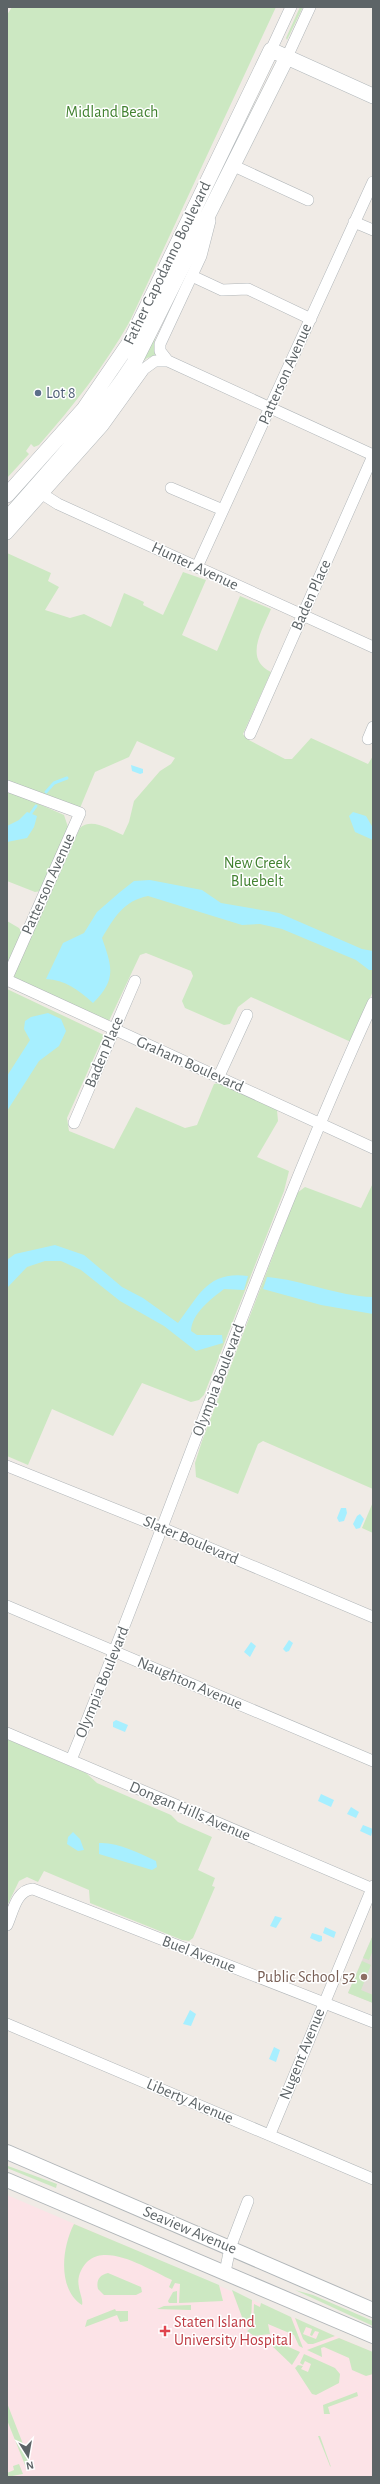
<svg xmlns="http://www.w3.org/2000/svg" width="380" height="2484" font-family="'Alegreya Sans',sans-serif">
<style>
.education{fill:#e2dcd7}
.medical{fill:#fce3e7}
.green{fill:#cce8c2;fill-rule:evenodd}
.water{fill:#a7efff}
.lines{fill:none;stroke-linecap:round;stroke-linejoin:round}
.stream{stroke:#a7efff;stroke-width:3}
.minor-casing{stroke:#b1b6b9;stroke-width:12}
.tertiary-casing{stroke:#b1b6b9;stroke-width:16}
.secondary-casing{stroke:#b2b8bb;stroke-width:16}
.minor{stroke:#fff;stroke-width:11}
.tertiary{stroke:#fff;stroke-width:14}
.secondary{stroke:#fff;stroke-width:15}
.service-dot{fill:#5c6f8a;stroke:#fff;stroke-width:1.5}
.education-dot{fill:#8d6e63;stroke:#fff;stroke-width:1.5}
.health-dot{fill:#e0444e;stroke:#fff;stroke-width:1.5}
.labels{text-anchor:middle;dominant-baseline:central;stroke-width:3;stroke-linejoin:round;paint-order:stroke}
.park-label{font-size:16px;fill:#428231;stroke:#fff}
.street-label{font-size:16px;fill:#5d6467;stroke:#fff}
.service-label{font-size:16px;fill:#4e5e75;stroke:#fff;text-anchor:start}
.education-label{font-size:16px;fill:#785e54;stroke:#fff;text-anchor:end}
.health-label{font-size:16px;fill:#be3a42;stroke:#fff;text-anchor:start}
</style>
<rect width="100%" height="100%" fill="#f0ebe6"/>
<path class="education" d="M373 1935V2003L348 1993Z"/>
<path class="medical" d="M7 2195 373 2352V2477H7Z"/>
<path class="green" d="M12 7H276L130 321C104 367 73 406 39 445L34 447 31 444 26 451 29 454 7 478V15Z
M300 7H303L287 40 286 38Z
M156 334 154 344 157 355 147 358 139 365Z
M7 553 51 573 48 581 59 587 45 610 70 618 84 614 111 627 124 593 144 602 143 605 163 615 183 572 206 580 182 635 217 651 240 596 271 609C263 629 243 659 271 672L243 734 247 739 285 759H292L311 738 368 764 373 756V991L351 1042 251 997 238 1007 230 1024 224 1025 185 1008 182 1001 193 976 191 971 146 953 140 955 108 1023 14 977 16 966 80 828C91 817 111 830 123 835L129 822 134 801 160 771 171 764 175 758 137 741 129 757 95 772 80 808 7 782Z
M7 790 64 815 69 830 41 891 35 892 7 881Z
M7 921 19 928 22 933 7 966Z
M7 989 104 1035 67 1118 69 1131 114 1149 136 1107 185 1128 197 1125 214 1084 223 1082 277 1110 278 1121 257 1157 289 1171 284 1191 204 1395 199 1400 191 1402 142 1383 113 1436 52 1409 28 1465 7 1456Z
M373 1183V1489L263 1441 258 1444 238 1494 196 1477 195 1463 202 1441 297 1193 305 1187 361 1208Z
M373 1502V1533L362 1528Z
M7 1739 86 1773 97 1783 171 1815 178 1822 212 1837 198 1870 215 1878 212 1886 215 1887 193 1938 189 1941 182 1940 90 1903 89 1890 44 1871 38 1882 27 1877 19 1881 7 1906Z
M373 1935V1950L369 1960 363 1958Z
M362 1961 371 1965 361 1990 373 1995V2003L348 1993Z
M8 2166 57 2184 56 2188 7 2168Z
M74 2224 219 2285 223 2301 179 2303 180 2284 175 2283 172 2289 169 2287 172 2280C147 2269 93 2232 79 2276 76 2287 84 2299 82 2305 57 2289 62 2247 74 2224Z
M108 2273 141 2287 142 2292 136 2295H104L98 2289C96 2281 99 2275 108 2273Z
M232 2290 252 2300 251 2324 246 2328Z
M295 2290 313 2295 373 2321V2326Z
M177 2291V2303H169L168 2301 173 2292Z
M261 2303 291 2317 303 2348 299 2346 294 2335 268 2324 270 2334 254 2336 247 2331 253 2326 254 2304 260 2307Z
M191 2305V2310L157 2309 164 2306Z
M115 2309 116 2311H128V2321L120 2322 117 2315 85 2327 87 2320Z
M295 2318 335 2336 313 2344H308L303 2339ZM306 2327 312 2329 310 2335 312 2336 315 2331 319 2332 316 2339 303 2334Z
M339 2338 373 2352V2374L366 2376 352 2370 349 2358 324 2347 321 2348 322 2357 307 2350Z
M273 2340 300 2352 292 2365 270 2344Z
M304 2354 335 2368 340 2374 339 2383 316 2395 312 2394 295 2368 298 2365 303 2366 301 2369 308 2372 311 2364 305 2361 303 2365 300 2363Z
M357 2392 358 2396 328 2407 330 2414H324L323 2405Z
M7 2403 32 2467 27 2470 7 2420Z
M318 2436H320L331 2467 330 2466Z
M19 2464 23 2474 7 2477V2473L14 2470 13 2466Z"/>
<path class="water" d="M131 765 143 769V773L140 774 132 771Z
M27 812 37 816 34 827 27 838 7 842V826L19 820Z
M353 812 366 816 373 828V840L355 832 349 816Z
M150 880 202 890 221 903 279 913 362 949 373 951V970H369L356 960 282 929 260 924 242 925 148 896C123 901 114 918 102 938 112 967 117 979 93 1003 79 990 65 980 46 979L63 943 84 933 97 912 120 892 134 881Z
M48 1013 61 1019 66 1031 59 1046 39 1061 7 1111V1076L30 1040 24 1029 25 1021 31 1017Z
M55 1245 84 1255 122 1287 143 1298 178 1323C200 1294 208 1271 248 1276L244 1290 224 1289C211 1299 192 1313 191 1331L197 1335H222L223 1343 196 1351 164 1326 120 1301 81 1270 61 1261H45L27 1267 7 1288V1260L15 1254Z
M267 1277C303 1280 337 1296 373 1297V1314L321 1305 263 1289Z
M341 1508H346L347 1513 344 1521 339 1522 337 1518Z
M360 1514 364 1519 360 1528 356 1529 353 1524 357 1516Z
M289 1640 293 1643 289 1651 286 1652 283 1649Z
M251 1642 256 1646 250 1657 244 1652Z
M116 1720 128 1725 125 1732 113 1727V1722Z
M321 1794 334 1800 331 1807 318 1801Z
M351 1807 359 1812 356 1818 347 1814Z
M363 1825 373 1829 371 1836 360 1831Z
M73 1832 80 1839 84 1850 78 1851 67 1844 68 1837Z
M99 1843C118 1842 139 1853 156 1861L157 1867 152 1870 99 1854Z
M275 1916 282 1918 276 1928 270 1926Z
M325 1927 336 1932 334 1938 323 1933Z
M312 1933 322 1936V1941L319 1942 310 1938Z
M190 2010 196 2014 191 2026 183 2024Z
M274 2047 280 2050 276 2062 269 2059Z"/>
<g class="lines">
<path class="stream" d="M46 792 54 783 67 778
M29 816 36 806"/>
<defs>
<path id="minor" d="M271 50 291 7
M287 57 310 7
M234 166 308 200
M354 222 373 230
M192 276 222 290 248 289 311 319
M167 360 160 351V344L201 256 210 221
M171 488 223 510
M36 490 58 504 373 647
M7 534 103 426 144 369 155 361H168L373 455
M197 567 373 182
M250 734 373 456
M368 739 373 727
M7 786 80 813 7 978
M7 980 373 1148
M219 1076 247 1015
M74 1123 135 981
M7 1466 162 1528 373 1617
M7 1606 373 1761
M7 1733 373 1889
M71 1760C174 1508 260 1250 373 1003
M7 1925C13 1912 16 1890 33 1889L373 2022
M7 2024 373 2179
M270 2134 373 1886
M225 2272 230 2248 248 2201"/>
<path id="tertiary" d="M7 2152 373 2310
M7 2180 373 2336"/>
<path id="secondary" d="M7 495 84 409 130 342 271 50 373 96
M7 519C51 469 97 420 134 363L287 57"/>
</defs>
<use href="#minor" class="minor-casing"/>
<use href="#tertiary" class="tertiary-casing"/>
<use href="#secondary" class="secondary-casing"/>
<use href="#minor" class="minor"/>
<use href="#tertiary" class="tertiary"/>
<use href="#secondary" class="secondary"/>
</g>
<circle class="service-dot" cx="38" cy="393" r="4"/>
<circle class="education-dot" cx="364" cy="1977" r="4"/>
<path class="health-dot" d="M163 2325h4v4h4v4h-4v4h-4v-4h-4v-4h4z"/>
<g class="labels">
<g class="park-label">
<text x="112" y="112">Midland Beach</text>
<text x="257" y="863">New Creek<tspan x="257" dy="18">Bluebelt</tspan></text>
</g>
<g class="street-label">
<text transform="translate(167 263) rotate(-64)">Father Capodanno Boulevard</text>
<text transform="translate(285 374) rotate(-66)">Patterson Avenue</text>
<text transform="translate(195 566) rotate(25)">Hunter Avenue</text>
<text transform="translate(311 595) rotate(-66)">Baden Place</text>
<text transform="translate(48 884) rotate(-66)">Patterson Avenue</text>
<text transform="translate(104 1052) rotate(-67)">Baden Place</text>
<text transform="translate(190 1064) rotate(24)">Graham Boulevard</text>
<text transform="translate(218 1380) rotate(-69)">Olympia Boulevard</text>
<text transform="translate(191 1540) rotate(23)">Slater Boulevard</text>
<text transform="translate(102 1682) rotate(-68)">Olympia Boulevard</text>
<text transform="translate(190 1683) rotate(23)">Naughton Avenue</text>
<text transform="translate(190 1811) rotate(23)">Dongan Hills Avenue</text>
<text transform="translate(199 1954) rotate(21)">Buel Avenue</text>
<text transform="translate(302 2054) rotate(-68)">Nugent Avenue</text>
<text transform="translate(190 2101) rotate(23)">Liberty Avenue</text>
<text transform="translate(190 2230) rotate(23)">Seaview Avenue</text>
</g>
<g class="service-label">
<text x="46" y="393">Lot 8</text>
</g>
<g class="education-label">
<text x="356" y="1977">Public School 52</text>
</g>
<g class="health-label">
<text x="174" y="2322">Staten Island<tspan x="174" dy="18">University Hospital</tspan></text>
</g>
</g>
<rect width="380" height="2484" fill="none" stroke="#5d6467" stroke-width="16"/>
<g transform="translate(28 2456) rotate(169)" stroke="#ffffff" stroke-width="3" paint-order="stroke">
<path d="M0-3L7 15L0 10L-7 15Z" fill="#5d6467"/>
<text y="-6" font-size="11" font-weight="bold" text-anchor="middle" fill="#5d6467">N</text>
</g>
</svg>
